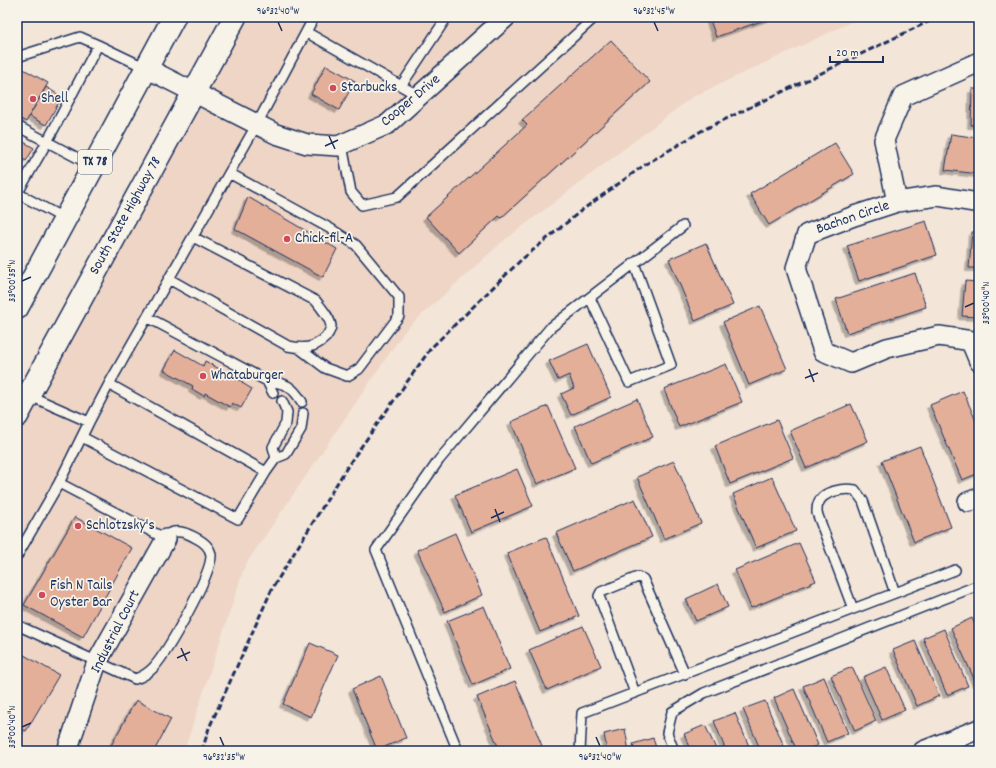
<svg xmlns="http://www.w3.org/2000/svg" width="996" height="768" font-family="Dekko,sans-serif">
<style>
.built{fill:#eed5c5}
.building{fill:#e4af99;stroke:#1b2f5e;filter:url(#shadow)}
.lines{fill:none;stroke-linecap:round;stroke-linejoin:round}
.lane-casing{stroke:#1b2f5e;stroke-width:12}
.street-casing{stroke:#1b2f5e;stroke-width:22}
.primary-casing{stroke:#1b2f5e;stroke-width:25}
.lane{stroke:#f7f3e8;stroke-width:9}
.street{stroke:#f7f3e8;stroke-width:19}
.primary{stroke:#f7f3e8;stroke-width:22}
.rail{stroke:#1b2f5e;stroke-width:3;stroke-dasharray:6 3;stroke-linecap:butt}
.ticks{fill:none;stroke:#1b2f5e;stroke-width:1.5}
.poi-dot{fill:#d1495b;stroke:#f7f3e8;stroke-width:1.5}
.labels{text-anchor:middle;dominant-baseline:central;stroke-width:3.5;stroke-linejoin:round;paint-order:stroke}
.shield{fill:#f7f3e8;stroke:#5d6a87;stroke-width:1}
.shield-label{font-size:14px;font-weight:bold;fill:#1b2f5e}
.poi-label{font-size:15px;fill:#1b2f5e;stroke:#f7f3e8;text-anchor:start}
.street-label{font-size:15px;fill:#1b2f5e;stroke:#f7f3e8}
.neatline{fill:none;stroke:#1b2f5e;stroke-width:1.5}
.ticks-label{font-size:10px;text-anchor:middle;fill:#1b2f5e}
</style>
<defs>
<filter id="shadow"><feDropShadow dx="-3.5" dy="3.5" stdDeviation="0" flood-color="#0004"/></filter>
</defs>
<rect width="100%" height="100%" fill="#f3e5d8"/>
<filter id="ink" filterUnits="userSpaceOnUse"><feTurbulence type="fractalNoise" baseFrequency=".025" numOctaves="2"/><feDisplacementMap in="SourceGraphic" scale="8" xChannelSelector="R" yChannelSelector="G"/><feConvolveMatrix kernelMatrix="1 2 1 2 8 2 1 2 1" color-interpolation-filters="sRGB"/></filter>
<g filter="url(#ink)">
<path class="built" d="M242 17H862L692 97 502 242 406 329 245 565 184 751H17V431Z"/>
<path class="building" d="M709 17H773L716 37Z
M611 40 650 82 501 218 499 216 459 253 426 217 527 125 522 120Z
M326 65 355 81 339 110 311 94Z
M20 67 48 83 26 122 17 117V72Z
M46 87 62 97 46 125 29 116Z
M972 89H979V125H971Z
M951 134 979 138V174L945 170Z
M17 138 34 148 26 161 17 155Z
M835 143 854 174 769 225 750 194Z
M248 197 337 249 323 277 235 229Z
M926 221 937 255 859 281 847 246Z
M972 232H979V268H969Z
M706 243 733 305 695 321 669 259Z
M915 273 926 307 847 333 836 299Z
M965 281 979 282V317L962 316Z
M760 306 787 369 749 385 723 322Z
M588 344 611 397 571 415 561 394 574 388 569 375 558 380 549 361Z
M175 350 203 366 205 361 243 382 242 383 252 389 241 408 232 403 230 407 205 393 204 396 192 389 193 386 164 370Z
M726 364 742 402 679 427 664 389Z
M963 391 979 428V473L962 480 930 405Z
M637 399 653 437 591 463 575 426Z
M851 404 868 441 806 468 790 431Z
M548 406 575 468 537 484 511 422Z
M777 420 793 458 730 484 715 446Z
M920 446 951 527 914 542 882 461Z
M674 461 701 523 664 539 637 477Z
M517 469 533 506 471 532 455 495Z
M772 477 796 531 756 548 733 494Z
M635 499 652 537 573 571 556 533Z
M75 517 132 548 83 637 24 605Z
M455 533 482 595 445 612 417 550Z
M546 537 579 616 540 632 507 553Z
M799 543 816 581 751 608 735 570Z
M718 584 728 607 696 621 686 599Z
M484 606 510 669 473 685 447 621Z
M972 618 979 634V682L976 683 951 628Z
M583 626 601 666 547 690 529 650Z
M944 629 968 686 947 695 923 638Z
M915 641 939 696 917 706 893 650Z
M310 643 338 655 311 717 283 704Z
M17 651 59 675 26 731 17 726Z
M852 667 876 721 855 731 831 676Z
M886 667 905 710 882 720 863 677Z
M381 676 406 738 377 750 352 689Z
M824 677 848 733 827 742 803 686Z
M515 681 530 716 544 751H500L477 697Z
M794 689 818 745 804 751H797L774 698Z
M136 700 171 719 154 751H108Z
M765 701 786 751H761L743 709Z
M735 713 751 751H726L714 721Z
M705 725 717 751H692L684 734Z
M625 729 629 751H607L604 734Z
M653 738 657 751H635L633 744Z"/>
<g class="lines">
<defs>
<path id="lane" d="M306 32 419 96
M17 57 80 37 98 45
M401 86 447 17
M17 126 93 166
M342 145 351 192 362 205 397 197 595 17
M229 173 331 229 356 245 399 297V316L359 369 347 376 325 368 300 349
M17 193 65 219
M17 194 47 142 98 45 146 68
M169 279 288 346C303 349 314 349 326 337 328 334 331 330 331 326 330 317 321 308 316 301L193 237
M590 298 629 382 671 365 634 263
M147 317 267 381C286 383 292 386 302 402
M267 381 273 393
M28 395 89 422 109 384 257 124 314 17
M82 437 238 519 266 472 109 384
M276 458 286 454 301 429 303 413
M266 472 276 458 273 447 286 423 287 412 282 401
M17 556 59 483
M853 609 817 513C817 510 817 506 818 504 822 491 844 488 855 490L863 501 895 593
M17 625 135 679C142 677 147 674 153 668 167 653 212 574 211 555 210 547 202 541 196 538 187 533 180 530 170 533L166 539 59 483 89 422
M635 693 599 596 601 592 638 577 643 579 685 674
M458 751 376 550 439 460 550 328 683 226
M580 751 582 713 955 570
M674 751 667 733 672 712 704 693 979 585"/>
<path id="street" d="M979 62 903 96 884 140 897 202 854 216 807 234 796 268 823 351 851 363 887 348 939 336 979 342
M146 68 276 134 307 144 338 146 388 124 506 17
M897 202 937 196 979 203
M971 342 979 361
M968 502 979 498
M67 751 97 662 166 539
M923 751 979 729"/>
<path id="primary" d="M17 308 174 17
M17 416 235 17"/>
</defs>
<use href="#lane" class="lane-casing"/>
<use href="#street" class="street-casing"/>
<use href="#primary" class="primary-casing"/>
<use href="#lane" class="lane"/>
<use href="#street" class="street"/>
<use href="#primary" class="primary"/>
<path class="rail" d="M202 751 209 728 272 589 349 464 431 348 521 260 582 210 643 166 703 130 938 17"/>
</g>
</g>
<path class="ticks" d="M278 22 282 31M654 22 658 31M329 136 335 149M325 146 338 140M22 281 31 277M965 307 974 303M809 369 814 382M805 378 818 373M495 509 500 522M491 518 504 512M181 648 187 661M177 658 190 652M22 727 31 723M220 737 224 746M596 737 600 746"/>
<g class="poi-dot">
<circle cx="333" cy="88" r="4"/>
<circle cx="33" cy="99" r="4"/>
<circle cx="287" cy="239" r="4"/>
<circle cx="203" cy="376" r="4"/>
<circle cx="78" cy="526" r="4"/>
<circle cx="42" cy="595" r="4"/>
</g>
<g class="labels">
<rect class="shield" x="78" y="150" width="34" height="24" rx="3"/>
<g class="shield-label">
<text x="95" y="162">TX 78</text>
</g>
<g class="poi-label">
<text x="341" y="88">Starbucks</text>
<text x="41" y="99">Shell</text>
<text x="295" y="239">Chick-fil-A</text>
<text x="211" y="376">Whataburger</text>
<text x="86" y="526">Schlotzsky's</text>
<text x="50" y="586">Fish N Tails<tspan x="50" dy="17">Oyster Bar</tspan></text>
</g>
<g class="street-label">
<text transform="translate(411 101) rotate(-40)">Cooper Drive</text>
<text transform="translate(126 216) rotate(-61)">South State Highway 78</text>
<text transform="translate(853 218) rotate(-19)">Bachon Circle</text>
<text transform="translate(116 632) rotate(-63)">Industrial Court</text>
</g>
</g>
<rect width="996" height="768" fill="none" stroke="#f7f3e8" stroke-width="44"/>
<path d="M830 56v6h53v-6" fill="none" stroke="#1b2f5e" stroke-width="2"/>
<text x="836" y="56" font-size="12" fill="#1b2f5e" stroke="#f7f3e8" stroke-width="3" paint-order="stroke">20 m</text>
<rect x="22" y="22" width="952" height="724" class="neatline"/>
<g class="ticks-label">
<text x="278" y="14">96°32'40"W</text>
<text x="654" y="14">96°32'45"W</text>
<text transform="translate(11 281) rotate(-90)" y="4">33°00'35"N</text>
<text transform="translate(985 303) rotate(-90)" y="4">33°00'40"N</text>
<text transform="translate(11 727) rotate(-90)" y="4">33°00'40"N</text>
<text x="224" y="760">96°32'35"W</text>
<text x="600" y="760">96°32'40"W</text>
</g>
</svg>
